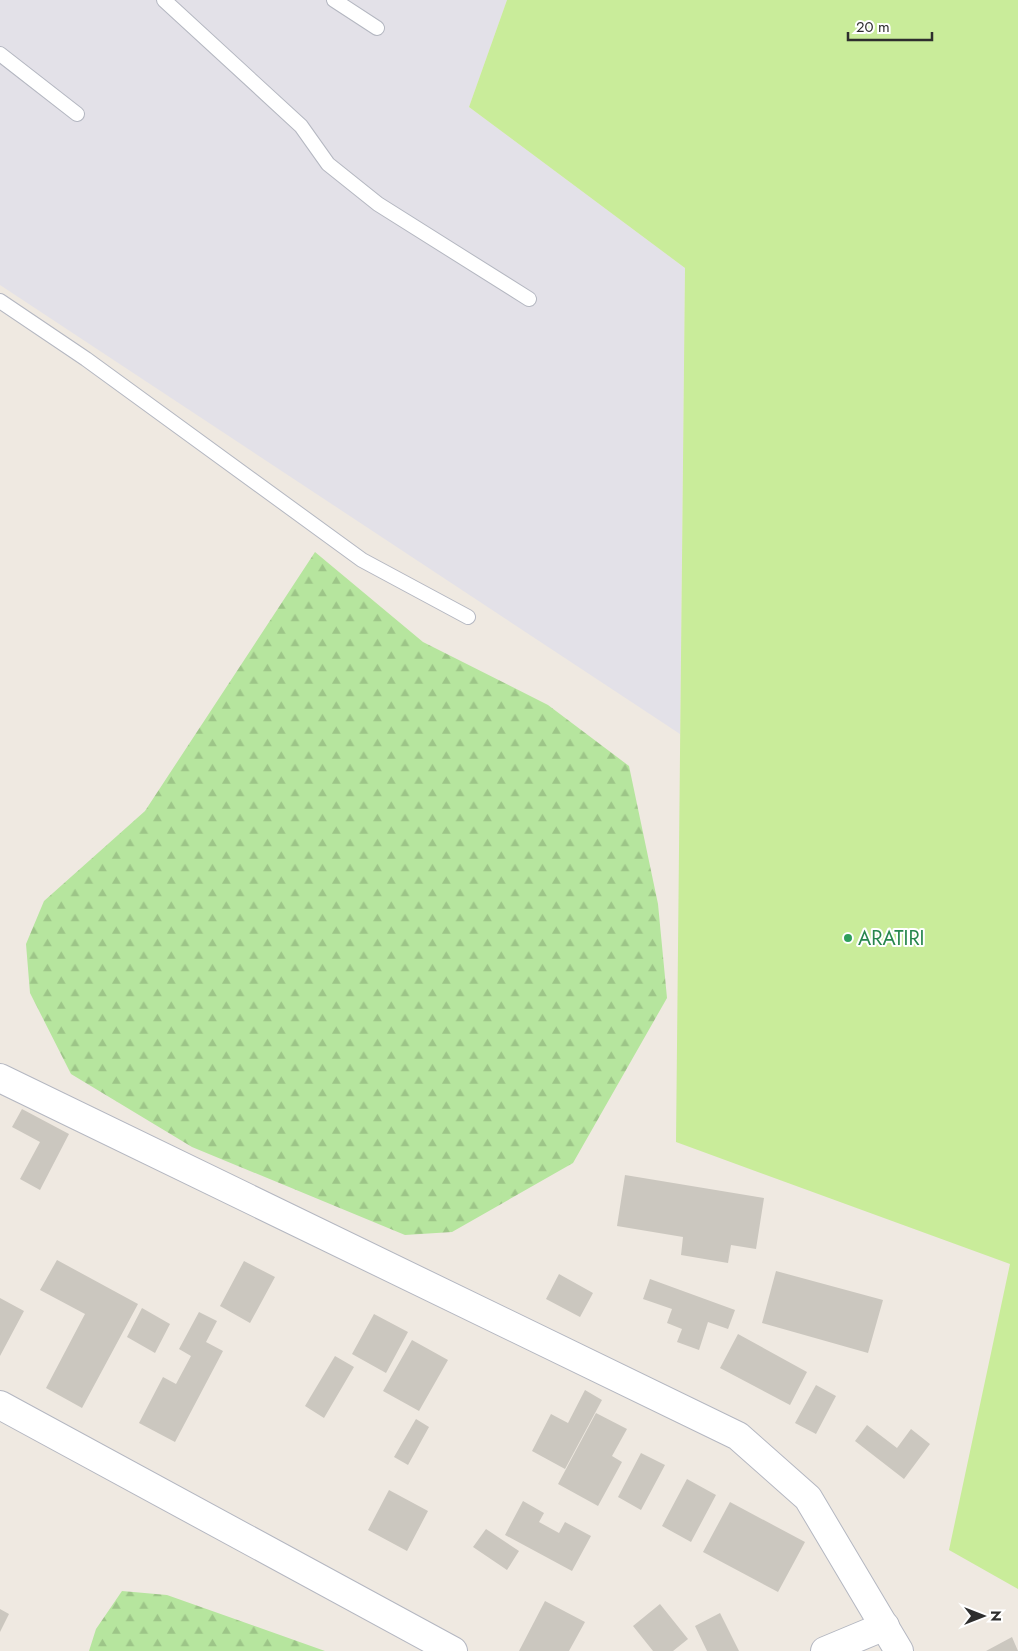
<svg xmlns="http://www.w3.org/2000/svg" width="1018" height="1651" font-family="Jost,sans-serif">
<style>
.industrial{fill:#e3e1e8}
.forest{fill:url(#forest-firs)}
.pitch{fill:#c9ec9a}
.building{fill:#cbc7bf}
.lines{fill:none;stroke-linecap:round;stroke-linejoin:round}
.service-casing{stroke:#b4b7c1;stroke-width:16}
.minor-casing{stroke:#b4b7c1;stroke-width:30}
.tertiary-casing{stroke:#b4b7c1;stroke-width:30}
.service{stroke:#fff;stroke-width:14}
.minor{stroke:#fff;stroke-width:28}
.tertiary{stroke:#fff;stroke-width:28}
.leisure-dot{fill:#2e9e5b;stroke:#fff;stroke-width:2}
.labels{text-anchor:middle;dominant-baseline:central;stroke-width:4;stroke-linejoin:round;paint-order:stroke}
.leisure-label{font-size:20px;fill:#27864d;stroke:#fff;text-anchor:start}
</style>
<defs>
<pattern id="forest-firs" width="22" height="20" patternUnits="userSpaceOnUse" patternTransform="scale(1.25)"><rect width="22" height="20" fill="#b6e59e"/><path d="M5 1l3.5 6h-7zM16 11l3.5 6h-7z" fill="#9dc588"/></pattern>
</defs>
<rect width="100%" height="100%" fill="#efe9e1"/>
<path class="industrial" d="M0 0H507L469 107 685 268 680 734 0 285Z"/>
<path class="forest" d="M315 552 423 642 548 705 629 766 658 904 667 998 573 1163 452 1232 405 1235 192 1147 71 1074 30 993 26 944 44 901 145 811Z
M122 1591 167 1595 325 1651H89L96 1629Z"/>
<path class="pitch" d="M507 0H1018V1589L949 1550 1010 1264 676 1142 685 268 469 107Z"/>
<path class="building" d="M22 1109 69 1134 40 1190 20 1179 40 1142 12 1127Z
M625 1175 764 1198 756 1249 731 1245 728 1263 681 1255 683 1237 617 1226Z
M57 1260 138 1304 82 1408 46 1388 85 1314 40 1290Z
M244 1261 275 1277 250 1323 220 1306Z
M776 1271 883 1300 868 1353 762 1323Z
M559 1274 593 1293 580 1317 546 1299Z
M650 1279 735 1310 728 1329 708 1322 699 1350 677 1342 682 1329 667 1323 672 1309 643 1299Z
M0 1298 24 1311 0 1356Z
M142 1308 170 1324 155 1353 127 1337Z
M199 1312 217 1321 206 1342 223 1351 175 1442 139 1423 163 1377 176 1384 191 1356 179 1349Z
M374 1314 408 1332 386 1373 352 1354Z
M738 1334 807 1372 790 1405 720 1368Z
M412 1340 448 1360 419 1411 383 1391Z
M335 1356 354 1367 324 1418 305 1406Z
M816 1385 836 1396 816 1434 795 1423Z
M585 1390 602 1400 565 1469 532 1451 551 1414 568 1423Z
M596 1413 627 1429 612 1456 622 1462 598 1506 558 1484Z
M416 1419 429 1427 408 1465 394 1457Z
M867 1425 897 1448 911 1429 930 1444 904 1479 855 1441Z
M641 1453 665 1465 641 1510 618 1497Z
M687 1479 716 1495 691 1542 662 1526Z
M389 1490 428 1511 407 1551 368 1530Z
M523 1501 544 1513 539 1522 559 1533 565 1522 591 1536 572 1571 505 1535Z
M730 1502 805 1542 778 1592 703 1552Z
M486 1529 519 1551 507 1570 473 1547Z
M545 1601 585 1622 569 1651H519Z
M660 1604 688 1639 673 1651H653L633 1626Z
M0 1609 9 1614 0 1632Z
M720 1613 739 1651H707L695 1626Z
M1012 1637 1018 1651H986Z"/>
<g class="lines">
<defs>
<path id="service" d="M164 0 301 126 328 164 378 204 529 299
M334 0 377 28
M0 54 77 114
M0 301 86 359 362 560 468 617"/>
<path id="minor" d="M0 1405 453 1651
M825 1651 885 1626"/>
<path id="tertiary" d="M0 1078 738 1436 808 1498 899 1651"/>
</defs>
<use href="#service" class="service-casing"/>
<use href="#minor" class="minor-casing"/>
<use href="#tertiary" class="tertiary-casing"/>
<use href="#service" class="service"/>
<use href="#minor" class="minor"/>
<use href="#tertiary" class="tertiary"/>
</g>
<circle class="leisure-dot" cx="848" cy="938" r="5"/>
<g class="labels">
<g class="leisure-label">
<text x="858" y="938">ARATIRI</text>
</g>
</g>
<g transform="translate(983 1616) rotate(90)" stroke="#ffffff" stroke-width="4" paint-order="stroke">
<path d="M0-4L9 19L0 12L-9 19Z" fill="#2e2e2e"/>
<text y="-8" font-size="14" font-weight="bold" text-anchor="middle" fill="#2e2e2e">N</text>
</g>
<path d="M848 32v8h84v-8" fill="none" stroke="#2e2e2e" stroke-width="2.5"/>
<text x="856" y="32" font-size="15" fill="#2e2e2e" stroke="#ffffff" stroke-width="4" paint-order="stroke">20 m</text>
</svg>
